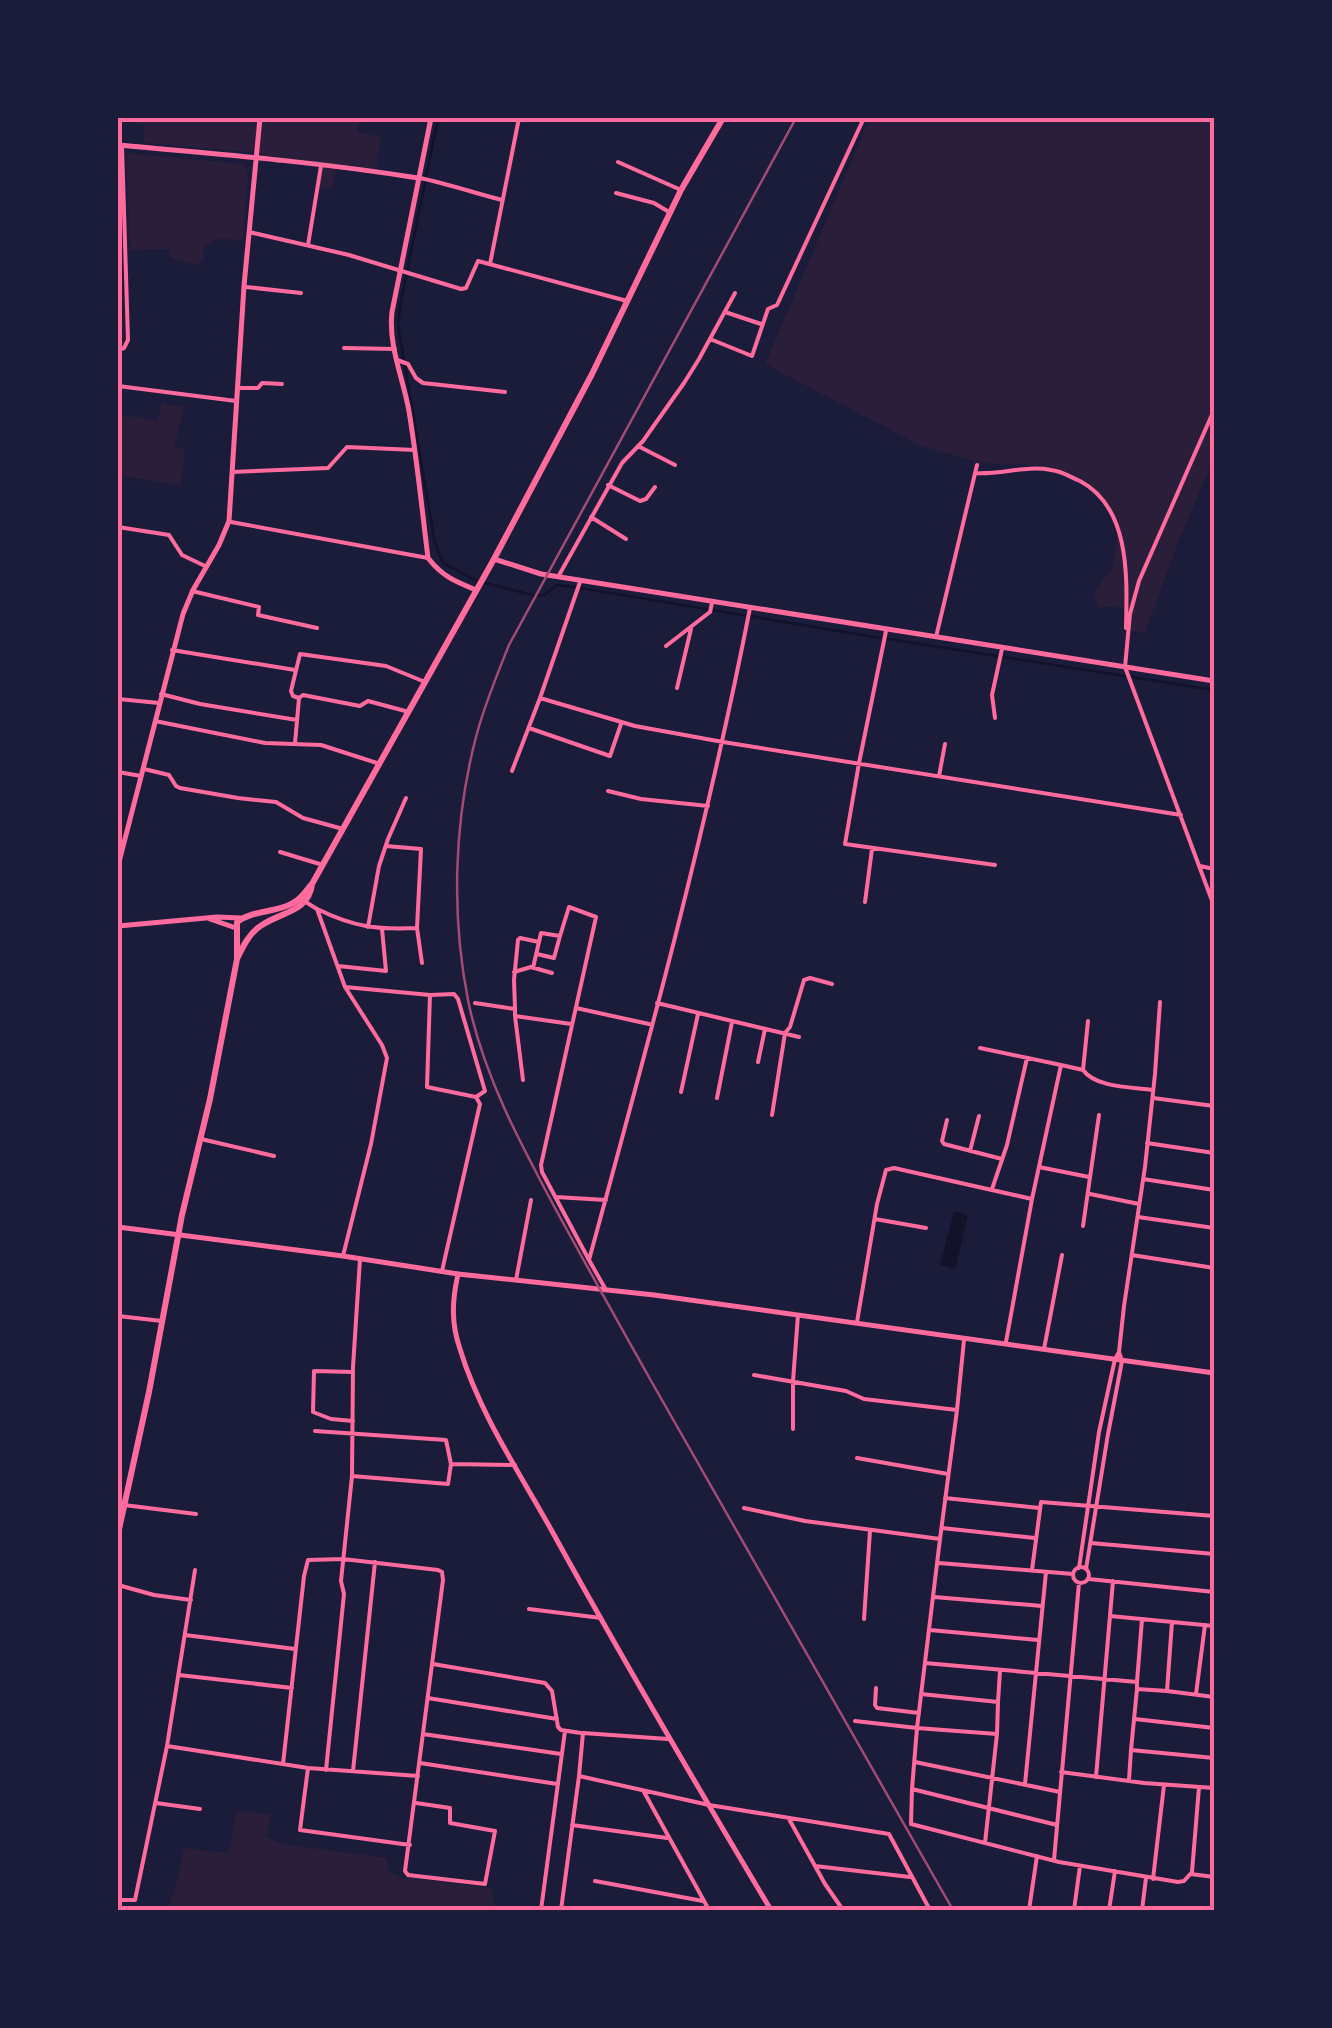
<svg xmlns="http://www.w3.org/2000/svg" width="1332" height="2028" font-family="Arial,sans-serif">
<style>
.green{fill:#2a1e3b}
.water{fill:#12122b}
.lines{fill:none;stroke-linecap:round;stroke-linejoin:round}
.stream{stroke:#12122b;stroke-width:2.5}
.minor{stroke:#ff6b9d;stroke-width:4}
.tertiary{stroke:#ff6b9d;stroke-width:5}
.secondary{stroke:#ff6b9d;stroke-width:5}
.trunk{stroke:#ff6b9d;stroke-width:6}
.rail{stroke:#a44b75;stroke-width:2.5}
.neatline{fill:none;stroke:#ff6b9d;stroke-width:4}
</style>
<rect width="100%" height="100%" fill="#1b1b3a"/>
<path class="green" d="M135 118H360L357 132 381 137 376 169 350 165 337 168 332 189 318 187 322 166 282 163 252 150 249 152 144 143V124L135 123Z
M870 118H1214V458L1178 543 1145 633 1130 630 1132 612 1118 606 1098 608 1093 593 1112 568 1119 525 1092 485 1060 469 1047 466 981 463 921 446 765 364Z
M126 153 245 164 248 177 243 241 220 238 203 248 204 261 197 265 170 258 169 250 167 249 130 250Z
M162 403 185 407 174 446 185 450 181 485 121 476 120 461 118 460V414L157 421Z
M237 1810 271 1815 267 1837 283 1844 387 1858 388 1871 402 1877 491 1888 495 1910H167L176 1886 183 1848 228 1853Z"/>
<path class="water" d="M954 1211 968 1215 955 1269 940 1265Z"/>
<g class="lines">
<path class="stream" d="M438 118 401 301 398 325 435 543 443 563 477 581
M485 583 536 596 544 595 557 585 574 587 875 637 1214 690"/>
<path class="minor" d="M618 162 681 190
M420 178C449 184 474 193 502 200
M616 193 654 203 669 212
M249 232 349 255 461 289 466 288 478 261 627 301
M308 245 321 166
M490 264 519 118
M246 287 301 293
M725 312 761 324
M710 339 752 356 768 309 777 305 864 118
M344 348 395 349
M118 350 124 348 128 340 122 146
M397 360 408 364 416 378 423 383 505 392
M118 386 236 401
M237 388H258L262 383 282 384
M1214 410 1139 581 1130 614 1125 667 1214 906
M638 446 675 465
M232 472 328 468 347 447 415 450
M975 473C1000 475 1026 465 1051 470 1062 471 1070 477 1080 481 1131 508 1127 579 1126 628
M608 485 640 501 646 499 655 487
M591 517 626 539
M231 522 428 558
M118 527 169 535 182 555 205 566
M558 577 622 463 643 441 684 383 699 359 735 293
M192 591 259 607 258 615 317 628
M886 631 859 763 845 844 995 865
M936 637 977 465
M666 646 710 612 712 603
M172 650 295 670
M677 688 691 629
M161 694 200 704 297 720
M299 698 303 695 360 706 368 701 409 712
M540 698 635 726 723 742 1181 815
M118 699 159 703
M995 718 992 695 1002 649
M155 721 265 743 321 745 380 764
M529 728 610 756 621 724
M295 743 299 698 293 696 291 691 300 654 386 666 425 682
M144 769 169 775 176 786 180 788 238 798 276 802 303 818 343 829
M512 771 540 698 580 582
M118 772 141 776
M939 776 945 744
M608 791 641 799 708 806
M386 846 421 849 417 928 422 963
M280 852 323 865
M1200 866 1214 869
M304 901 317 909 345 987 382 1045 387 1058 371 1144 343 1256
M865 902 872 849
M317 909C354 927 377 930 417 928
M368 927 379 866 388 839 406 798
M537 954 554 958 560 936
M338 966 386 971 382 929
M533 968 541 933 560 936 569 907 596 917 541 1165 542 1172 589 1260
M514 972 531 967 552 973
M345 987 430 995 454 994 458 999 485 1091 476 1097
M430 995 427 1087 476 1097 480 1104 442 1271
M475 1003 515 1009V1016L571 1024
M657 1003 799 1037
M515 1008 514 980 518 940 520 938 539 942
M576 1008 649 1024
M515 1016 523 1080
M980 1048 1061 1065
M758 1062 765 1029
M1083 1070 1088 1021
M681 1092 698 1014
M717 1098 732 1022
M1153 1098 1214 1106
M772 1115 785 1033 790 1027 804 980 810 978 832 984
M947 1120 942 1141 944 1144 1002 1159
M201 1139 274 1156
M1147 1143 1214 1153
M970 1151 979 1116
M1039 1167 1089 1177
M1143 1179 1214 1190
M992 1189 1007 1145 1027 1058
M1090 1194 1139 1204
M556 1197 606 1200
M1138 1217 1214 1228
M875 1219 926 1228
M1083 1226 1099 1115
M1132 1255 1214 1268
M516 1280 531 1200
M606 1290 589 1260C648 1044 707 828 750 608
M118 1316 162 1321
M857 1322 877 1204 886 1170 894 1168 1032 1199
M1006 1342 1032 1199 1061 1065 1083 1070C1096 1088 1132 1087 1153 1090
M1044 1349 1062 1255
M754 1375 846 1391 864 1399 957 1410 940 1539
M957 1410 964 1340
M353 1421 331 1419 313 1412 314 1371 353 1372
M793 1429V1381L798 1315
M315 1431 446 1440 451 1464 515 1465
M857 1458 948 1474
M352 1476 448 1484 451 1464
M945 1498 1039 1508
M124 1505 196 1514
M744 1508 805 1521 940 1539 917 1728 997 1734 985 1843
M942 1528 1035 1538
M1091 1543 1214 1554
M939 1563 1073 1574
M1073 1575a8 8 0 1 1 16 0a8 8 0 1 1-16 0Z
M1079 1568 1099 1432 1115 1359 1119 1352
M1086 1569 1108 1434 1122 1361 1119 1352 1124 1306 1145 1167 1155 1074 1160 1002
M1032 1570 1041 1502 1214 1516
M1089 1579 1214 1592
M118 1585 154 1595 191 1600
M934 1597 1042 1606
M529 1609 601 1618
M1110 1616 1214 1626
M864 1619 870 1531
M930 1630 1038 1640
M185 1635 295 1649
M925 1663 1137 1682V1689L1167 1691 1172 1622
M433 1664 545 1683 552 1691 558 1727 561 1730 581 1733
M179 1675 292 1688
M1137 1682 1142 1619
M876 1688 875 1705 877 1708 919 1713
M1137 1689 1131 1750 1214 1758
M1167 1691 1214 1697
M921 1694 998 1702 997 1734
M1196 1694 1205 1625
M428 1698 557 1719
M998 1702 1000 1671
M1135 1719 1214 1728
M855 1721 917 1728 912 1789
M423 1734 561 1754
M668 1739 583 1733 579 1776 709 1805 889 1834 930 1910
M167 1746 308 1768 418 1776
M915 1762 1060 1792
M420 1763 557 1784
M283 1764 304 1576 308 1560 343 1559 438 1570 442 1572 443 1580 405 1871 408 1875 485 1884 495 1831 450 1823V1808L416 1803
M308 1768 300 1830 410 1845
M326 1770 344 1594 341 1581 352 1476 353 1367 360 1259
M353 1771 375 1562
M1061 1772 1144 1783 1214 1788
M1096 1777 1113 1581
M1129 1780 1131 1750
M1025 1784 1046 1572
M644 1792 709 1910
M156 1803 200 1809
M789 1819 825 1884 843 1910
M572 1825 667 1838
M1057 1825 912 1789 911 1824 1059 1862 1178 1882 1184 1881 1192 1872 1199 1787
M1054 1860 1079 1583
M815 1866 910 1877
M1191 1874 1214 1877
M1153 1879 1164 1785
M595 1881 703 1901
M118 1900H135L167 1746 195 1570
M541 1910 565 1731
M561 1910 579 1776
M1029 1910 1037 1856
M1074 1910 1080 1866
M1109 1910 1115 1871
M1142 1910 1146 1878"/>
<path class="tertiary" d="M431 118 392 312C388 345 403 378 409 411 417 460 422 509 428 558 442 576 454 581 476 590
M118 145C218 154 318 162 418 178
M118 866 183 614 193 590 219 545 229 521 244 286 260 118
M458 1274C452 1301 451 1323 460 1349 480 1415 520 1473 553 1533 623 1660 697 1786 771 1910"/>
<path class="secondary" d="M494 559 541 574 1214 681
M210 919 236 928
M118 926 217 917 241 918
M118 1227 343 1256 458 1274 654 1295 1214 1373"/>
<path class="trunk" d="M237 959C243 946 250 932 262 925 281 912 309 912 312 884L494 559 592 374 681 190 723 118
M118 1534 149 1392 182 1215 210 1099 237 959V922C252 910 276 913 293 903 301 899 306 891 311 885"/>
<path class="rail" d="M796 118 509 645C497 675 484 706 476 737 454 821 451 914 468 1000 483 1074 519 1141 555 1208 586 1265 618 1322 650 1379 751 1556 852 1733 953 1910"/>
</g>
<rect width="1332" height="2028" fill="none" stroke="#1b1b3a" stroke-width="240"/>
<rect x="120" y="120" width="1092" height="1788" class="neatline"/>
</svg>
